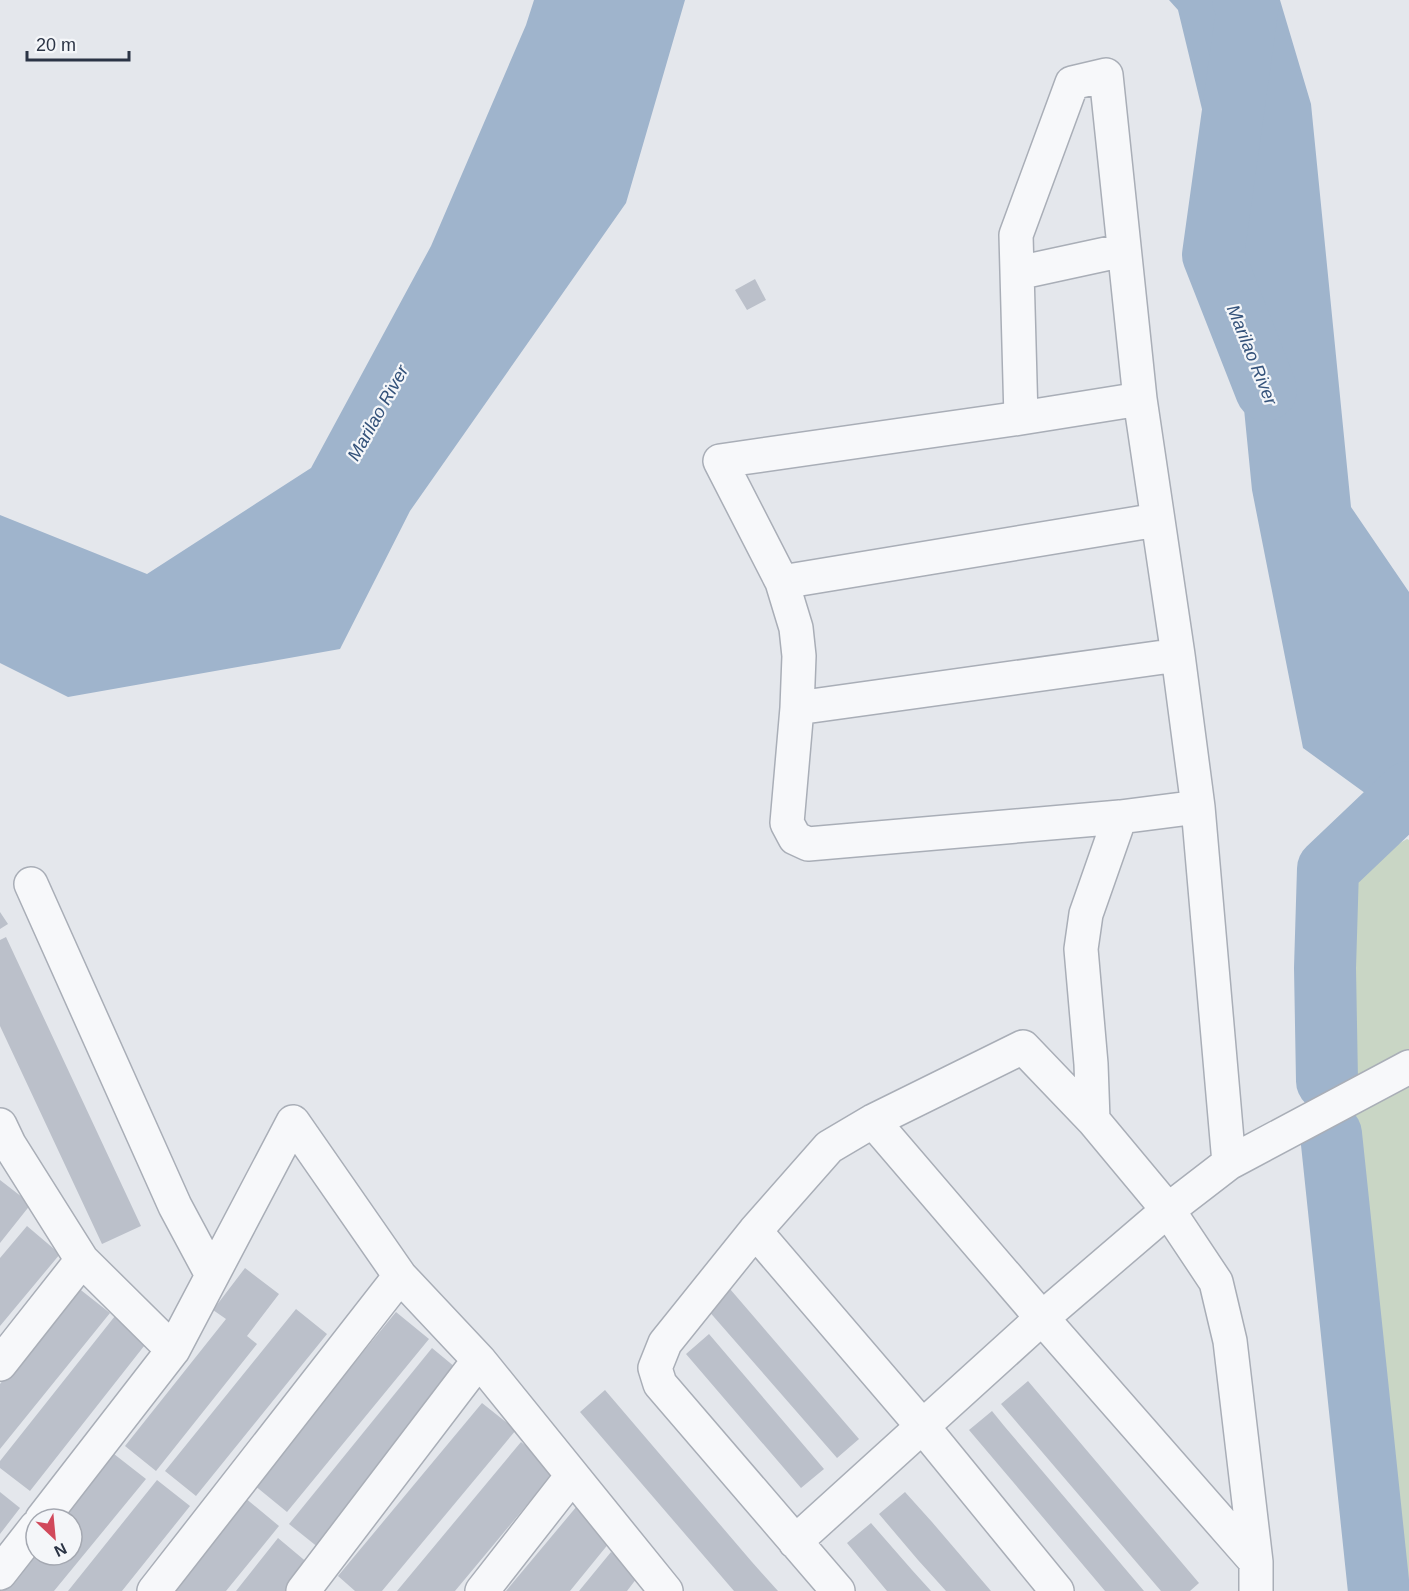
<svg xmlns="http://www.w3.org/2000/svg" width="1409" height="1591" font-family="Helvetica,sans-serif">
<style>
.green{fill:#c9d6c5}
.water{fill:#9fb4cc}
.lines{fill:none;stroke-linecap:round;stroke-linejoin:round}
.river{stroke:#9fb4cc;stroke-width:62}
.building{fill:#bbc0ca}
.street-casing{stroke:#a9aeb7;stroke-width:36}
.street{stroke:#f7f8fa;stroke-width:33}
.labels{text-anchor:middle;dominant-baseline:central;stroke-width:4.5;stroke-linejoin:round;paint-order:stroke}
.water-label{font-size:18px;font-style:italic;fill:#34527a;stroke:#f4f6f9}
</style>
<rect width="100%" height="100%" fill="#e4e7ec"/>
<path class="green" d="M1407 839 1409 840V1591H1386L1344 1134 1337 1043 1338 878Z"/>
<path class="water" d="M534 0H685L626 203 410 511 340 649 68 697 0 663V515L147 574 311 468 431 246 526 25Z
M1169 0H1280L1311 104 1351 507 1409 592V825L1303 748 1252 490 1223 196 1178 10Z"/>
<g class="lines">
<path class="river" d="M1243 0 1248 4 1213 255 1266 390
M1327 1081 1325 968 1328 869 1409 792
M1331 1134 1379 1591"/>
</g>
<path class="building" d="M755 279 766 300 747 310 735 290Z
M0 912 8 924 0 929Z
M6 937 141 1226 102 1244 0 1026V940Z
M0 1180 31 1204 0 1243Z
M27 1226 60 1254 0 1326V1258Z
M245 1268 279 1294 247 1336 257 1344 156 1471 125 1446 226 1319 213 1310Z
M77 1287 110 1313 0 1449V1384Z
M730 1289 859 1439 837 1458 707 1309Z
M296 1309 327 1334 196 1496 165 1471Z
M396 1312 429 1339 287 1512 254 1485Z
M115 1316 148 1341 30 1491 0 1468V1461Z
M709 1334 824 1469 801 1488 686 1354Z
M432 1348 461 1372 319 1548 289 1524Z
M1028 1381 1199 1583 1190 1591H1161L1001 1404Z
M605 1390 752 1562 778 1591H734L654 1498 580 1412Z
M482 1403 516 1430 382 1591H355L338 1576Z
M992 1411 1005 1427 1144 1591H1105L1008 1476 969 1430Z
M521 1442 556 1470 455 1591H397Z
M114 1454 146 1479 54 1591H1L36 1548V1555H72V1519H60Z
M157 1480 190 1506 122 1591H68Z
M0 1492 20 1508 0 1534Z
M905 1492 932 1522 991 1591H946L918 1560 879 1514Z
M244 1497 279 1526 226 1591H168Z
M577 1506 614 1537 570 1591H506Z
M871 1523 912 1570 931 1591H887L847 1543Z
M278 1538 309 1564 288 1591H236Z
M611 1552 640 1574 627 1591H579Z"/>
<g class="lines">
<defs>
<path id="street" d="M1018 273 1124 250
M1021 418 1016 235 1072 83 1106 75 1140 399
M782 582 1157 520
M797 708 1178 655
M1198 807 1120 817 808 844 795 838 787 823 797 708 799 656 796 628 782 582 720 461 1021 418 1140 399 1178 655 1198 807 1229 1163
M31 884 175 1206 212 1275
M1093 1120 1091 1064 1081 949 1086 914 1120 817
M873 1121 1042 1318 1256 1562
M0 1125 9 1144 82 1260 173 1350 293 1122 400 1276 479 1360 666 1591
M755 1231 923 1427 1057 1591
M0 1364 82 1260
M42 1519 173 1350
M795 1542 1042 1318 1168 1210 1229 1163 1409 1067
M0 1573 36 1527
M154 1591 400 1276
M303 1591 479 1360
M482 1591 572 1476
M838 1591 660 1384 655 1368 665 1343 755 1231 829 1147 873 1121 1023 1047 1093 1120 1168 1210 1216 1282 1230 1341 1256 1562V1591"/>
</defs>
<use href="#street" class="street-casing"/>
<use href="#street" class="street"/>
</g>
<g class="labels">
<g class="water-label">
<text transform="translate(1252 355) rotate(68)">Marilao River</text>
<text transform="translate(378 413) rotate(-61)">Marilao River</text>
</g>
</g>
<g transform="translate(54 1537) rotate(154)"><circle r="28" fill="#f4f6f9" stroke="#a4a8b1" stroke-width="1.5"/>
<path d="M0-4.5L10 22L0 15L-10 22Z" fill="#d1495b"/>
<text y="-9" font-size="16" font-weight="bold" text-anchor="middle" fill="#2b3445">N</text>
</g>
<path d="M27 51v9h102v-9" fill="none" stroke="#2b3445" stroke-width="3"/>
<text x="36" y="51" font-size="18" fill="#2b3445" stroke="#f4f6f9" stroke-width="4.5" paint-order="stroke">20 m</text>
</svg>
